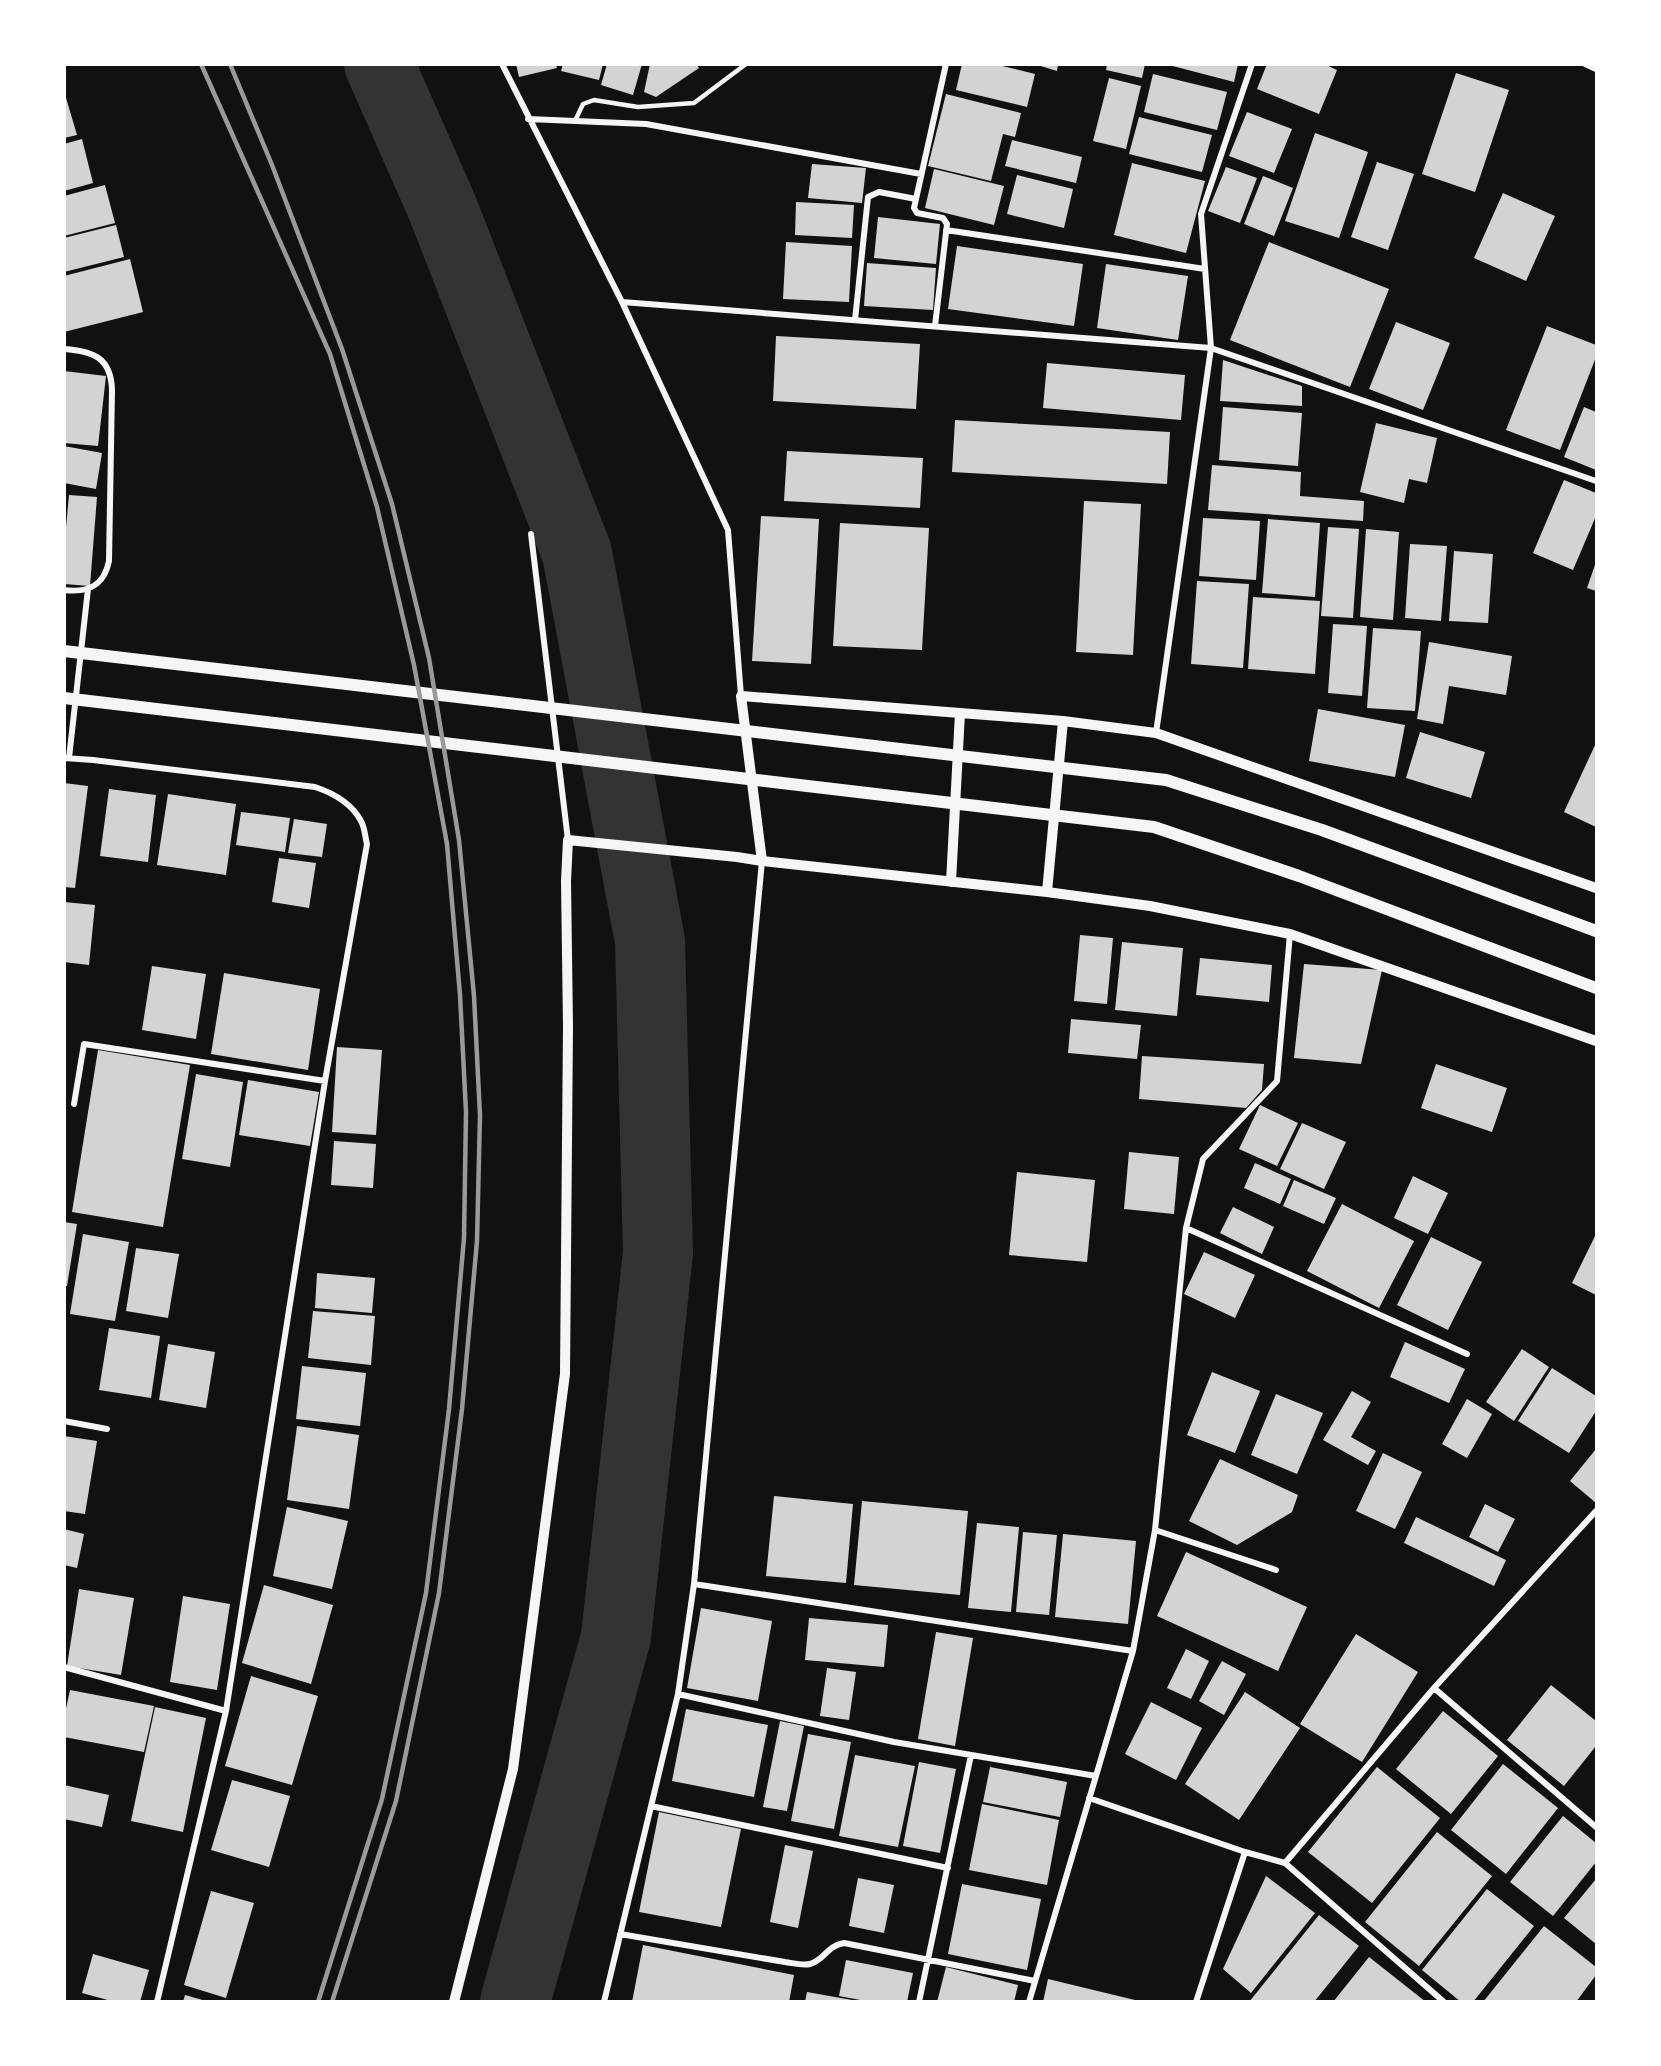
<svg xmlns="http://www.w3.org/2000/svg" width="1661" height="2066" font-family="'PT Serif',serif">
<style>
.lines{fill:none;stroke-linecap:round;stroke-linejoin:round}
.river{stroke:#333;stroke-width:70}
.building{fill:#d3d3d3}
.service{stroke:#f5f5f5;stroke-width:4.5}
.minor{stroke:#f5f5f5;stroke-width:6}
.tertiary{stroke:#f5f5f5;stroke-width:10}
.secondary{stroke:#f5f5f5;stroke-width:12}
.rail{stroke:#9a9a9a;stroke-width:4.5}
</style>
<rect width="100%" height="100%" fill="#111"/>
<g class="lines">
<path class="river" d="M379 64 442 207 577 553 650 941 658 1253 616 1637 515 2002"/>
</g>
<path class="building" d="M516 64H556L557 68 519 77Z
M563 64H603L599 80 561 71Z
M607 64H642L633 95 601 85Z
M650 64H696L699 68 656 97 644 92Z
M962 64H994L1035 74 1027 107 956 90Z
M1034 64H1058L1057 71Z
M1107 64H1145L1142 78 1106 70Z
M1165 64H1238L1234 82Z
M1267 64H1324L1337 70 1319 114 1257 89Z
M1456 73 1509 90 1475 192 1422 174Z
M1153 74 1227 92 1217 130 1144 112Z
M1109 78 1141 86 1126 149 1093 141Z
M64 91 77 135 64 138Z
M946 94 1021 113 1015 137 1003 134 991 181 928 166Z
M1247 112 1292 129 1274 173 1229 156Z
M1139 117 1212 135 1202 172 1129 154Z
M1315 133 1368 152 1339 238 1285 221Z
M82 139 93 183 64 191V144Z
M1012 140 1082 157 1076 183 1005 166Z
M1377 162 1414 174 1388 250 1351 237Z
M1132 163 1205 181 1186 253 1114 235Z
M812 164 866 168 862 203 808 198Z
M1226 167 1257 178 1240 223 1208 211Z
M934 169 1004 186 994 225 925 208Z
M1017 175 1073 189 1064 228 1007 214Z
M1263 176 1293 188 1274 236 1244 224Z
M105 185 115 223 64 236V196Z
M1503 193 1555 216 1526 281 1474 258Z
M796 202 854 205 852 238 795 235Z
M878 217 940 224 936 264 874 258Z
M116 225 124 257 64 272V238Z
M786 242 852 246 849 302 783 299Z
M1269 242 1389 289 1350 387 1230 340Z
M957 246 1083 264 1074 326 948 309Z
M130 259 143 312 64 332V276Z
M867 263 936 268 933 310 864 306Z
M1106 264 1188 276 1178 340 1097 328Z
M1396 322 1450 343 1423 410 1369 389Z
M1547 326 1596 345V357L1560 450 1506 430Z
M776 336 920 344 916 409 773 401Z
M1223 360 1302 386V406L1220 401Z
M1047 363 1185 375 1181 420 1043 408Z
M64 371 106 376 98 446 64 443Z
M1223 407 1302 413 1298 466 1219 460Z
M1584 407 1596 412V470L1564 457Z
M955 420 1170 432 1167 484 952 472Z
M1376 423 1437 438 1427 483 1409 479 1404 503 1360 492Z
M64 446 102 453 96 489 64 483Z
M787 451 923 458 920 508 784 501Z
M1212 465 1301 472 1300 496 1364 501 1363 521 1208 510Z
M1564 480 1596 493V516L1573 570 1533 553Z
M69 495 97 497 90 586 64 584V549Z
M1084 501 1141 504 1133 655 1076 652Z
M761 516 819 519 811 664 752 661Z
M1203 518 1260 521 1256 580 1199 576Z
M1268 519 1320 523 1315 597 1262 593Z
M840 523 929 528 922 650 833 646Z
M1328 527 1359 529 1353 618 1321 616Z
M1366 529 1399 532 1393 620 1360 617Z
M1410 544 1447 546 1441 621 1405 618Z
M1454 551 1493 554 1488 623 1449 621Z
M1596 562V591L1587 588Z
M1197 581 1249 584 1243 668 1191 664Z
M1253 597 1320 601 1315 674 1248 669Z
M1333 624 1367 626 1362 696 1328 693Z
M1373 628 1421 631 1415 711 1367 708Z
M1429 642 1512 656 1506 695 1449 686 1443 724 1417 719Z
M1318 709 1405 725 1395 777 1309 761Z
M1420 732 1485 752 1471 798 1406 778Z
M1596 743V827L1564 812Z
M64 783 88 786 75 888 64 887Z
M109 789 156 795 148 862 100 856Z
M168 794 236 804 226 875 157 865Z
M241 812 290 818 285 852 236 845Z
M294 819 327 824 322 857 288 853Z
M279 858 316 863 309 908 272 902Z
M64 902 95 905 89 965 64 962Z
M1080 935 1113 938 1107 1004 1074 1001Z
M1122 942 1183 948 1177 1016 1115 1010Z
M1200 958 1272 965 1269 1002 1196 995Z
M1304 964 1382 970 1361 1064 1294 1058Z
M152 966 206 974 196 1039 142 1030Z
M224 973 320 989 308 1070 211 1054Z
M1071 1019 1141 1025 1137 1059 1068 1053Z
M337 1047 382 1050 376 1135 332 1132Z
M98 1050 190 1065 163 1227 72 1212Z
M1142 1056 1264 1064 1262 1090 1246 1108 1139 1099Z
M1436 1064 1507 1088 1492 1132 1421 1108Z
M196 1074 243 1082 230 1167 182 1159Z
M248 1080 319 1092 310 1146 239 1135Z
M1260 1105 1298 1123 1277 1166 1239 1149Z
M1302 1123 1346 1142 1324 1189 1280 1169Z
M334 1141 376 1144 373 1188 331 1185Z
M1129 1152 1179 1157 1174 1214 1124 1209Z
M1255 1163 1291 1179 1280 1204 1244 1188Z
M1017 1172 1095 1180 1087 1262 1009 1255Z
M1413 1176 1448 1193 1428 1234 1394 1218Z
M1294 1180 1336 1198 1324 1224 1283 1206Z
M1342 1204 1414 1241 1379 1308 1307 1271Z
M1233 1207 1274 1227 1262 1254 1220 1233Z
M64 1222 77 1224 67 1286H64Z
M83 1234 129 1242 115 1321 70 1314Z
M1596 1234V1295L1572 1283Z
M1431 1237 1482 1262 1448 1330 1397 1305Z
M136 1248 179 1254 168 1318 126 1311Z
M1204 1252 1255 1275 1235 1318 1184 1294Z
M317 1273 375 1278 372 1313 315 1308Z
M313 1311 375 1316 371 1365 308 1358Z
M109 1328 160 1336 151 1398 99 1390Z
M1405 1342 1465 1369 1449 1403 1390 1377Z
M168 1344 215 1352 206 1408 159 1400Z
M1522 1349 1549 1367 1514 1421 1486 1402Z
M302 1366 366 1373 360 1426 296 1419Z
M1552 1368 1596 1396V1411L1569 1453 1518 1421Z
M1212 1372 1260 1391 1235 1453 1187 1435Z
M1352 1391 1371 1402 1351 1437 1376 1451 1368 1465 1323 1440Z
M1276 1394 1323 1413 1297 1474 1251 1455Z
M1467 1399 1492 1414 1467 1458 1442 1444Z
M297 1426 359 1435 349 1509 287 1500Z
M64 1436 97 1441 85 1514 64 1511Z
M1596 1449V1503L1570 1481Z
M1383 1453 1422 1472 1395 1529 1356 1511Z
M1220 1459 1298 1495 1292 1512 1237 1545 1189 1521Z
M774 1496 853 1504 846 1583 766 1576Z
M862 1501 968 1511 960 1595 854 1585Z
M1485 1504 1515 1519 1498 1552 1469 1537Z
M287 1507 348 1521 332 1589 273 1576Z
M1416 1517 1506 1560 1494 1586 1404 1543Z
M977 1523 1019 1527 1011 1612 968 1608Z
M64 1529 84 1534 77 1568 64 1565Z
M1023 1532 1057 1535 1049 1615 1016 1612Z
M1063 1534 1136 1541 1128 1624 1055 1617Z
M1186 1552 1307 1607 1278 1671 1157 1616Z
M264 1585 333 1605 311 1684 242 1663Z
M79 1589 134 1598 121 1675 67 1666Z
M183 1596 230 1604 217 1690 170 1682Z
M701 1608 772 1621 758 1701 687 1688Z
M809 1618 888 1625 884 1667 805 1660Z
M936 1632 973 1638 955 1746 918 1739Z
M1356 1634 1418 1672 1362 1762 1300 1724Z
M1186 1649 1209 1661 1191 1699 1167 1688Z
M1222 1661 1246 1674 1224 1715 1199 1701Z
M827 1668 856 1672 849 1720 820 1716Z
M251 1676 318 1696 292 1785 225 1766Z
M1551 1685 1596 1721V1746L1564 1786 1507 1740Z
M70 1690 154 1706 144 1752 64 1737V1718Z
M1245 1692 1300 1728 1239 1820 1185 1784Z
M1151 1702 1202 1728 1176 1780 1125 1754Z
M155 1707 206 1718 183 1832 131 1821Z
M686 1709 768 1725 754 1797 672 1781Z
M1443 1711 1498 1756 1451 1814 1396 1769Z
M780 1721 804 1726 787 1811 763 1807Z
M808 1734 851 1742 834 1829 791 1821Z
M855 1755 915 1766 898 1847 839 1836Z
M919 1762 956 1769 940 1853 903 1846Z
M1503 1764 1558 1808 1506 1874 1451 1830Z
M990 1767 1067 1782 1060 1817 983 1802Z
M1377 1767 1440 1818 1372 1903 1308 1852Z
M232 1780 290 1796 269 1867 211 1850Z
M64 1785 109 1795 102 1827 64 1819Z
M982 1804 1059 1820 1047 1885 969 1870Z
M659 1812 741 1829 721 1927 639 1912Z
M1563 1816 1596 1843V1862L1553 1916 1510 1882Z
M1437 1832 1492 1876 1419 1966 1365 1922Z
M785 1845 813 1851 798 1928 770 1922Z
M1266 1876 1315 1913 1251 1993 1223 1969Z
M858 1878 894 1885 884 1933 849 1926Z
M1596 1879V1944L1564 1918Z
M962 1884 1041 1899 1027 1970 948 1954Z
M1487 1889 1534 1926 1473 2002H1461L1422 1970Z
M211 1891 254 1903 226 1998 184 1985Z
M1319 1915 1359 1946 1314 2002H1249Z
M1544 1926 1596 1967V1975L1576 2002H1483Z
M643 1945 794 1975 789 2002H632Z
M93 1954 149 1970 140 2002H115L82 1993Z
M1369 1957 1426 2002H1333Z
M846 1960 913 1973 907 2002H871L839 1996Z
M946 1967 1018 1985 1014 2002H937Z
M1048 1979 1139 2001V2002H1043Z
M807 1992 852 2000V2002H805Z
M185 1995 206 2001V2002H183Z"/>
<g class="lines">
<path class="service" d="M575 121 583 104 594 100 638 107 694 103 746 64"/>
<path class="minor" d="M502 64 622 302 728 530 741 696
M1585 64 1596 69
M528 119 646 124 921 174
M946 230 1205 269
M622 302 1211 348 1596 481
M855 320 868 197 879 192 916 199
M935 326 947 224 943 218 917 213 914 208 946 64
M64 349C94 351 111 358 112 390L109 561C104 586 88 593 64 590
M531 534 568 840
M1156 733 1211 348 1201 214 1252 64
M64 758 93 760 315 787C333 793 352 804 361 821 365 828 365 837 367 844L325 1081 226 1711 157 2002
M69 758 88 589
M74 1104 84 1044 325 1081
M1186 1228 1467 1354
M64 1421 107 1429
M1155 1530 1276 1570
M694 1584 1133 1651
M64 1667 226 1711
M1434 1688 1596 1827
M678 1694 894 1742 1096 1776
M1089 1798 1245 1852 1285 1863 1444 2002
M651 1806 948 1868
M1285 1863 1434 1688 1596 1511
M620 1934 785 1962C793 1963 803 1966 810 1964 825 1960 826 1946 844 1943L1035 1981
M604 2002 678 1694 694 1584 762 861
M919 2002 971 1755
M1029 2002 1133 1651 1155 1530 1186 1228 1203 1159 1277 1081 1290 934
M1196 2002 1245 1852"/>
<path class="tertiary" d="M762 861 741 696 1063 721 1156 733 1596 888
M951 882 960 713
M1047 892 1063 721
M454 2002 513 1769 565 1374 568 1026 566 881 568 840 737 857 762 861 1047 892 1150 906 1290 934 1596 1041"/>
<path class="secondary" d="M64 651 1166 780 1322 830 1596 931
M64 698 1154 827 1299 876 1596 988"/>
<path class="rail" d="M201 64 330 354 377 507 414 665 447 844 460 995 466 1112 464 1238 449 1409 426 1593 382 1799 318 2002
M230 64 272 165 342 349 392 504 429 658 459 840 474 996 480 1115 477 1241 462 1409 439 1593 396 1801 332 2002"/>
</g>
<rect width="1661" height="2066" fill="none" stroke="#ffffff" stroke-width="132"/>
</svg>
